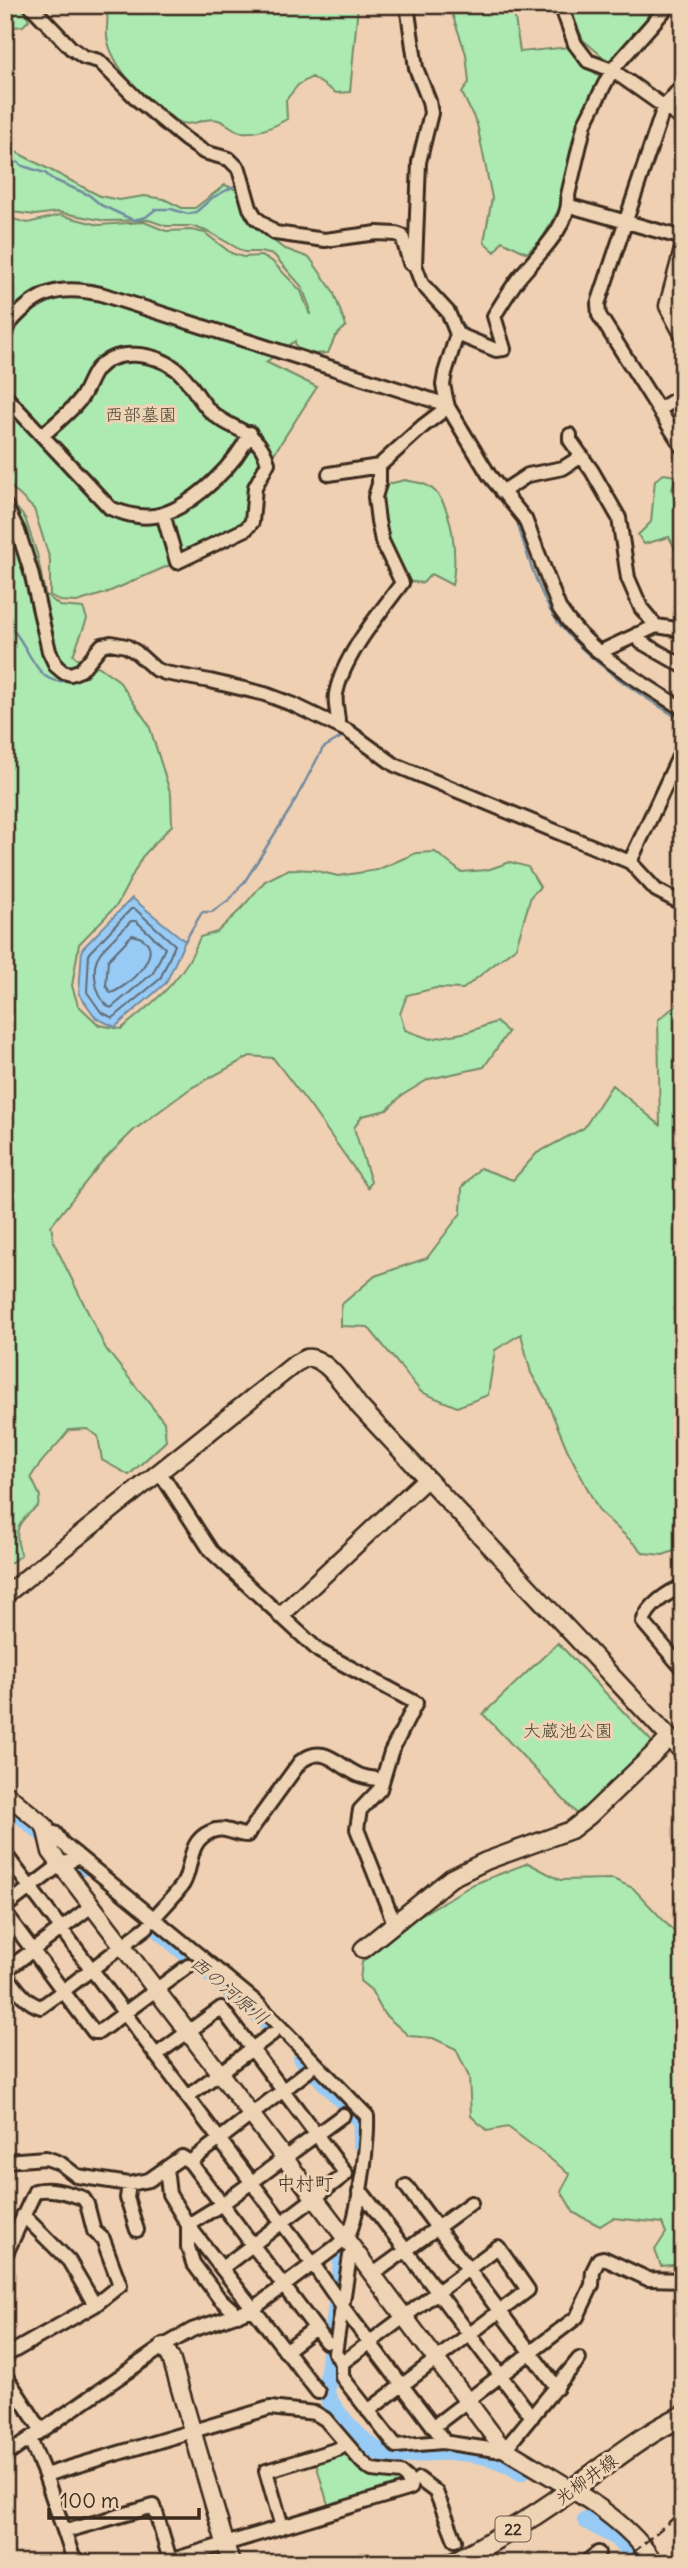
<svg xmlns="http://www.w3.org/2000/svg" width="688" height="2568" font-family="Delius,'Klee One',sans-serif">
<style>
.green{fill:#aceab2;stroke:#748a68;stroke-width:2}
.water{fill:#97cbf5;stroke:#728b9f;stroke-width:2}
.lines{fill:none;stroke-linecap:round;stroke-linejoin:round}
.shore{stroke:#606a74;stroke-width:2}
.stream{stroke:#728b9f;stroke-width:2.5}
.river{stroke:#97cbf5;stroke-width:18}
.minor-casing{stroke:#3b2a1e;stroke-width:18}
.tertiary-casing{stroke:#3b2a1e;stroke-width:21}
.primary-casing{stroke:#3b2a1e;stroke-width:24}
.minor{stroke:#eed4b5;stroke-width:12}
.tertiary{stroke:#eed4b5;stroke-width:16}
.primary{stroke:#eed4b5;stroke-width:19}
.rail{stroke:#3b2a1e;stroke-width:2.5;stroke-dasharray:10 5;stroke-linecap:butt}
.labels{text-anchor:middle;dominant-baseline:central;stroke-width:6;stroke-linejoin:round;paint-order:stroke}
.shield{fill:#eed4b5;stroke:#715d4b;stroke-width:2}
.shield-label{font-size:16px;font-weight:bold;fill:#3b2a1e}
.park-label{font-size:18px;fill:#4c4734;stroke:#eed4b5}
.street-label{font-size:18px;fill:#3b2a1e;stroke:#eed4b5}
.water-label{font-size:19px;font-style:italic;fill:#49423e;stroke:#eed4b5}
.neighbourhood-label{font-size:19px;fill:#3b2a1e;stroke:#eed4b5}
</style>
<rect width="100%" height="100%" fill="#f0d0b3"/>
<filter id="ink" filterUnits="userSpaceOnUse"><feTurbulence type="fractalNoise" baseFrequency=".0143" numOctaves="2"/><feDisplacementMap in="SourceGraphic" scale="14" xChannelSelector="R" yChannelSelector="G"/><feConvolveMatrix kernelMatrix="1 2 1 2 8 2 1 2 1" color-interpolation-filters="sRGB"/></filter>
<g filter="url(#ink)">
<path class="green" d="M5 5H22L29 20 23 26 5 28Z
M105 5H358L350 92 336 93 312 77 298 85 286 100 287 119C274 127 258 134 241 132 233 130 226 122 218 120 205 116 195 127 182 123 154 116 115 69 108 42 104 29 111 18 105 5Z
M449 5H513L520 52 570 47 586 66 603 79 562 204 542 239 527 253 502 241 495 252 484 242 492 198 477 124 462 93 469 82 466 54Z
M568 5H650L645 26 609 62 583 40Z
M14 151 100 196 119 200 144 196 164 199 182 208H195L225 185 237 190 244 210 256 227 283 248 310 258 333 291 346 326 335 337 328 353 314 354 296 348 295 341 266 362 317 387 268 463 252 522 177 562 106 593 77 602 60 601 50 595V560L34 509 5 481V217L28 223 60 215 99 225 144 222 166 231 191 230 205 233 231 253 243 257 261 256 272 261 301 291 310 315V308L302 287 274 255 260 252H244L209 232 191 226H166L149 220 106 221 58 212 35 215 5 211V157Z
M664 474 676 476 672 490 683 524V564L669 537 644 544 638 535 651 522 655 480Z
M405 480C411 482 420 482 426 485 454 498 458 559 452 585L431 574 423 583 406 581 386 540 380 496 388 484Z
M5 494 25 518 37 554 45 594 60 606 83 608 87 619 73 655 86 667 98 666 118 680 149 725 171 795 172 825 142 857 117 905 79 944 72 986 78 1005 99 1025 121 1029C155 1001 184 980 200 937L217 932 240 910 265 881 289 869 313 870 338 876 377 870 416 853 435 852 461 872 487 870 510 862 528 867 540 887 531 896 516 947 463 989 436 988 407 995 400 1014 405 1030 430 1039 468 1032 496 1022 508 1032 484 1067 429 1079 401 1096 387 1110 362 1116 354 1128 371 1182 368 1188 310 1106 273 1058 250 1056 191 1088 134 1130 101 1163 51 1226 54 1243 106 1349 164 1422 166 1441 129 1475 102 1460 98 1436 87 1429 69 1430C57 1447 41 1459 31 1477L40 1496 38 1506C17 1522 13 1530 21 1555L5 1567Z
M683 1000V1548L663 1555 644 1553 599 1511 567 1449 546 1399 531 1373 521 1334 495 1350 488 1395 457 1407 421 1392 368 1327 341 1326V1305L375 1276 427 1258 461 1213 462 1187 480 1168 513 1180 537 1153 584 1128 612 1085 660 1125 658 1020Z
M558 1643 656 1746 580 1817 483 1714Z
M528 1863 560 1880 613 1879 633 1888 683 1941 679 1962 683 1980V2264L661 2266 655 2250 666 2233 662 2223 613 2218 600 2226 574 2213 561 2191 570 2174 508 2127 487 2131 471 2116 469 2077 456 2049 433 2038 409 2036 384 2014 371 1990 360 1981 362 1962 419 1916 474 1884Z
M345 2450 362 2467 402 2477 404 2482 401 2487 329 2508 315 2460Z"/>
<path class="water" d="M132 898 185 941 166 983 115 1027 96 1018 79 994 82 949Z"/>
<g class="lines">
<path class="shore" d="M131 909H135L175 945 160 979 113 1018 101 1012 87 992 89 953Z
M131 921H136L165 948 153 973 111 1008C95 999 90 967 100 953 109 942 121 932 131 921Z
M132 935C174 943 131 986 111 993L106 986 108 960Z"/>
<path class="stream" d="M401 9 411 79 424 107
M5 149 14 160 23 166 45 173 52 179 89 195 101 205 133 220 146 217 156 209H171L188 214 196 212 212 198 240 183
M204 158 224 164
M453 310 468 334
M457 355 467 341
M458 411 496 474
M516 518C525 548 535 582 550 610 574 653 641 696 683 721
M5 623C31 640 33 693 73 679
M101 654 109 650 122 651
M185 941 202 912H212L229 900 245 881 291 808 323 748 345 735"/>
<path class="river" d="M11 1807 83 1867
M161 1932 276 2030
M302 2058 362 2121 361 2143
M343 2254 326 2394C336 2415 368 2451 391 2457 433 2450 485 2446 521 2472
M586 2520 615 2536 641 2563"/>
<defs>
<path id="minor" d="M30 5 71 48 84 57 99 61 138 100 185 139 204 152 229 159 239 169 250 208 256 218 275 233 325 240 377 233 396 234 402 236 410 263 415 265
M407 5 416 68 429 101 431 113 419 162 415 265 422 284 448 312 457 334 445 373 443 385 448 407 489 475 525 519 559 608C588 653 639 681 683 709
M561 5 575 44 588 61 612 70 683 120
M683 85 664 107 598 304 599 315 683 448
M570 206 683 238
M5 329C34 293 56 284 101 294L438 402 448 407
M457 334 496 350 504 349 494 316C502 303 510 290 518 279 536 256 572 225 568 195L585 123 612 70 669 5
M5 396 110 508C127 515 145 520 163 514 196 503 236 464 250 433
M660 409 683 395
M43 435C55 424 68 414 78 402 87 392 89 379 97 369 116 347 155 353 176 369 191 381 197 398 210 411 231 432 258 427 268 463L255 487 252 522 246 529 177 562 163 514
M570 435V440L592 471 619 518 628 578 641 608 656 626
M329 474 379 466 423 426 448 407
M502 492 528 475 563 468 582 456
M5 505 18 531 31 572 49 651 56 666 63 672 71 674 81 670 102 645 111 643 126 646 136 652 155 669 165 673 210 681 265 694 294 705 348 731 395 765 630 862 656 890 683 904
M637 634 641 642 683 666
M600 652 656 626 683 630
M338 726C339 716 334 705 336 694 343 656 380 613 402 583L382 541 378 521 375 497 379 484V466
M630 862 683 748
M158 1473 165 1480 211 1551 319 1651 416 1703 391 1752 380 1789 360 1810 357 1829 394 1923
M683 1587C668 1591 647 1607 643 1622L683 1669
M5 1854 313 2264 342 2306 442 2438V2442
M5 1907 61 1864 71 1861 76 1854
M5 1913 63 1991 41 2007C25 2003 15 1986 5 1973
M154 1918C163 1907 175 1896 183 1884 193 1867 187 1842 210 1832 224 1825 234 1835 247 1835L300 1762C325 1743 336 1765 359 1775 366 1778 374 1778 381 1780
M147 1927 63 1991 94 2032H99L188 1966
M5 1971 93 1905
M156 2055 221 2008 346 2174 222 2268
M187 2097 272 2034
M5 2161 46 2158 60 2163 77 2176 129 2184 149 2180 182 2157 190 2162 326 2342
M190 2162 308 2071
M166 2168 169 2194 188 2225V2247L193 2263 219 2298 238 2315
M129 2184 127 2198 137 2230
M406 2186 557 2388
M359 2192 364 2195 532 2417
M23 2215 69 2261 95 2305
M355 2251 350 2256 335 2353 342 2363 498 2247 528 2290 368 2411
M5 2256 35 2191C51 2187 67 2193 83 2198L87 2204 94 2231 103 2239 120 2285 95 2305 5 2356
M372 2275 471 2203
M285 2351 315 2328
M342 2363V2377L396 2446 442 2442 496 2450 505 2449 579 2359
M5 2375 42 2431
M318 2392 188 2225 222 2204 343 2115
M433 2427 577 2317 592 2285 593 2271 599 2259 603 2258 648 2279 683 2280
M30 2439 45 2475 75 2563
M5 2456 164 2346 192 2330 253 2309 346 2239C359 2221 368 2140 367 2116L257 2003 62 1843 55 1833 46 1831
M45 2475 270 2408 315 2413 325 2419 362 2462 372 2470 401 2473 407 2478 411 2488 162 2563
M419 2479 436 2492 455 2540
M282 2527 266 2471 338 2449 345 2444
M66 2531 154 2506 170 2560
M585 2563 598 2553"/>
<path id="tertiary" d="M683 250 668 306 683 334
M5 1595 296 1363C299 1362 303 1359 306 1358 326 1355 349 1393 360 1407L683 1752
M281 1615 426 1479
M5 1793 45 1826 51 1852 346 2239 498 2442 505 2449C551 2478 627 2515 654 2563
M363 1949 451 1878 486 1861 571 1830 589 1816 670 1738
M164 2346 171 2358 231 2563"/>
<path id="primary" d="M453 2563C494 2541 534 2517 571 2490 608 2464 642 2435 683 2416"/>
</defs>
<use href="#minor" class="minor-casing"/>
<use href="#tertiary" class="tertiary-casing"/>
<use href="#primary" class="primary-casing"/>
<use href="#minor" class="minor"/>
<use href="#tertiary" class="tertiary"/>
<use href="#primary" class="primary"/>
<path class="rail" d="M621 2563 683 2510"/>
</g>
</g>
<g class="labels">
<rect class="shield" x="495.5" y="2516.5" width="35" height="25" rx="5"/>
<g class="shield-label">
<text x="513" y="2529">22</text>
</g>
<g class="park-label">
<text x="141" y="414">西部墓園</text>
<text x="568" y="1730">大蔵池公園</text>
</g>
<g class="street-label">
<text transform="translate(586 2479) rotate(-36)">光柳井線</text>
</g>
<g class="water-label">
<text transform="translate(230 1990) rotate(40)">西の河原川</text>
</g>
<g class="neighbourhood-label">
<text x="305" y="2183">中村町</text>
</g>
</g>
<rect width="688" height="2568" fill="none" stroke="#eed4b5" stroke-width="28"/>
<rect x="14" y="14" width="660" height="2540" fill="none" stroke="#3b2a1e" stroke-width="2.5" filter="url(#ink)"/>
<path d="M49 2508v10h150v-10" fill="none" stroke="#3b2a1e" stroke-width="3.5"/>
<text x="60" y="2508" font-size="21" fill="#3b2a1e" stroke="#eed4b5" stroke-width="5" paint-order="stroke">100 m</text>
</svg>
